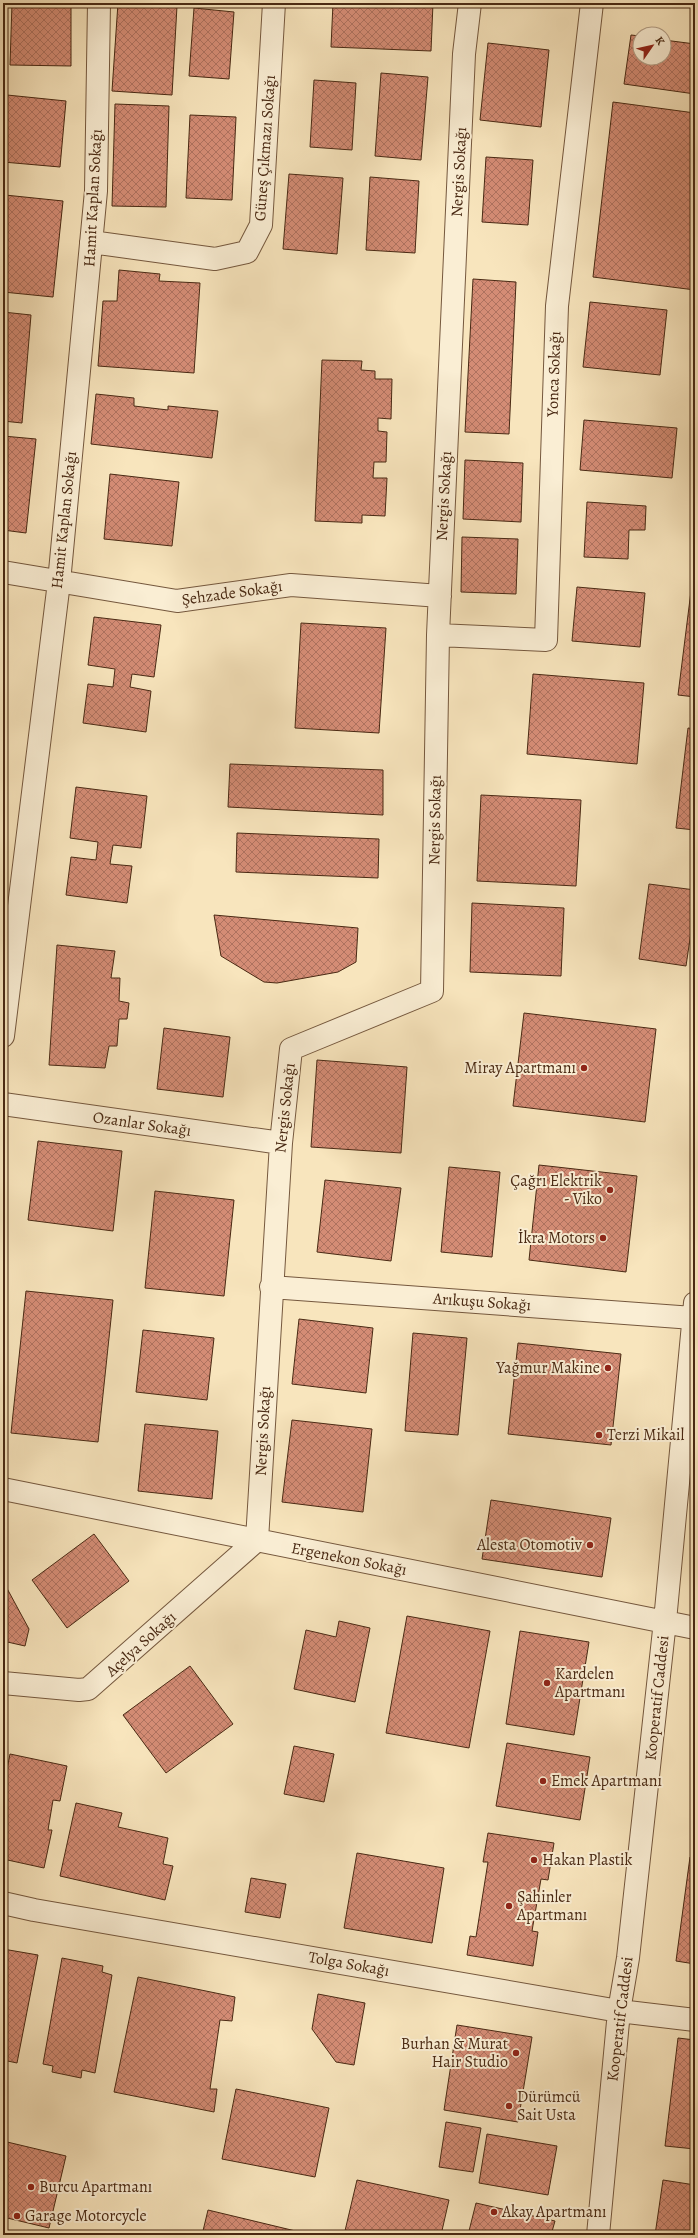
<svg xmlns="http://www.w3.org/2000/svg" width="698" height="2238" font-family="Alegreya,serif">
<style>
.building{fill:url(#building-cross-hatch);stroke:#492913}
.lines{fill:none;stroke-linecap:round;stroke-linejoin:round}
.minor-casing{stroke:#75583e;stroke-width:24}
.minor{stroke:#faeed4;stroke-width:22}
.poi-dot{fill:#8f2418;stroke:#faeed4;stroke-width:1.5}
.labels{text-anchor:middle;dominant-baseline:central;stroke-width:4;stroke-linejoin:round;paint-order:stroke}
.street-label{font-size:16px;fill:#492913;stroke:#faeed4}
.poi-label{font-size:16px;fill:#492913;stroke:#faeed4;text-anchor:start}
</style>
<defs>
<pattern id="building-cross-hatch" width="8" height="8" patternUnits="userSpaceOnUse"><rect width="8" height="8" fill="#d48c75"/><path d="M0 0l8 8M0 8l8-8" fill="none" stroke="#ae725f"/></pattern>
</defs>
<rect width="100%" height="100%" fill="#f8e5bd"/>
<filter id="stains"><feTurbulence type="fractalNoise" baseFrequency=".005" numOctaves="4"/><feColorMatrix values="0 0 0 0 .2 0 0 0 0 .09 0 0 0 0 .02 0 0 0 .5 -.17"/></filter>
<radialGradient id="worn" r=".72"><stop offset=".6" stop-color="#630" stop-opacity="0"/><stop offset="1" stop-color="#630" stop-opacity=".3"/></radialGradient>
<path class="building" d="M12 3H71V66L10 65Z
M118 3 177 6 172 95 112 91Z
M333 3H433L431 51 331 47Z
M521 3H548V6Z
M194 8 234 12 229 79 189 76Z
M631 35 640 36V58H664V40L695 44V94L624 84Z
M488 43 549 50 541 127 480 120Z
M381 73 428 77 421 160 375 156Z
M314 80 356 83 352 150 310 147Z
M7 95 66 101 60 167 3 162Z
M613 102 695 113V290L593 277Z
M115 104 169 106 166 207 112 206Z
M190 115 236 117 232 200 186 198Z
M486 157 533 160 528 225 482 222Z
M289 174 343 178 337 254 283 249Z
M370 177 419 181 415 253 366 250Z
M5 195 63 201 53 297 3 292Z
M119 270 160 274 159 281 200 283 194 373 98 366 103 301H117Z
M473 279 516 282 509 434 465 432Z
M590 302 667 310 660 375 583 367Z
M3 312 31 315 22 423 3 421Z
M322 360 362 361 361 370 375 371V379H392L391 419 378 418V431L387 432 386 462H374L373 478H387L385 516 362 515V523L315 521Z
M96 394 134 398V406L168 410V406L218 411 212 458 91 444Z
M584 420 677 428 672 478 580 470Z
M3 436 36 439 26 533 3 530Z
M465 460 523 463 521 522 463 519Z
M110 474 179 482 172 546 104 539Z
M587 502 646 506 645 530H629L628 559 584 557Z
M462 537 518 539 516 594 461 592Z
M577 587 645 593 640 647 572 641Z
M691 591 695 592V697L678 695Z
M94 617 161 625 154 677 132 674 130 687 151 691 146 732 83 723 88 684 113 687 115 669 88 665Z
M301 623 386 628 379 733 295 728Z
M533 674 644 683 637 764 527 754Z
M688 728 695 729V830L676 828Z
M230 764 383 770V815L228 807Z
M76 787 147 796 141 848 113 845 110 864 132 866 127 903 66 895 71 857 96 860 98 842 70 838Z
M481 795 581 800 576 886 477 881Z
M237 833 379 839 378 878 236 872Z
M649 884 695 890V905L686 966 639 959Z
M472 903 564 908 561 976 470 972Z
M214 915 358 928 356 962 338 972 277 983 264 982 221 956Z
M57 945 115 951 111 978H120L119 1001 129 1003 127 1019H119L117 1046H109L105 1068 49 1065Z
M524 1013 656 1029 645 1122 513 1106Z
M164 1028 230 1037 223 1097 157 1089Z
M317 1060 407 1067 401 1153 311 1147Z
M38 1141 122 1151 113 1231 28 1220Z
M539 1165 637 1176 626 1272 529 1260Z
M449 1167 500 1172 492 1257 441 1252Z
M325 1180 401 1188 391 1261 317 1252Z
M155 1191 234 1200 224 1296 145 1288Z
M26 1291 113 1300 98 1442 11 1433Z
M299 1319 373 1328 366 1393 292 1384Z
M143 1330 214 1338 207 1400 136 1392Z
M413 1333 467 1338 458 1435 405 1431Z
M518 1343 621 1354 611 1445 508 1434Z
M292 1420 372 1429 363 1512 282 1502Z
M145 1424 218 1431 212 1499 138 1491Z
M491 1500 611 1518 602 1577 482 1559Z
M94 1534 129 1581 67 1628 32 1580Z
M3 1581 29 1629 25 1646 3 1641Z
M407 1616 490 1631 469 1748 386 1733Z
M339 1621 370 1628 355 1702 294 1689 306 1630 336 1637Z
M520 1631 589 1642 574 1735 506 1724Z
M190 1666 233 1724 166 1773 123 1715Z
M507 1743 590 1757 580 1820 496 1806Z
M294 1746 334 1754 324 1802 284 1794Z
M10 1754 67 1766 60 1801 53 1800 48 1830H52L44 1868 3 1859V1790Z
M76 1803 122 1813 118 1827 168 1838 163 1864 173 1866 165 1900 60 1876Z
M488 1833 554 1843 548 1880 541 1879 532 1931 538 1932 533 1966 467 1955 470 1936 476 1937 488 1862H483Z
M357 1853 444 1868 432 1943 344 1928Z
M690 1857 695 1858V1964L676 1961Z
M251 1878 286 1884 280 1918 245 1912Z
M3 1949 38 1955 17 2063 3 2060Z
M62 1958 103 1966 102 1972 112 1975 95 2073 82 2070 81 2078 52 2072 53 2066 43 2064Z
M138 1977 235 1997 232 2021 220 2020 210 2089H217L214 2112 114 2092Z
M318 1994 365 2003 354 2065 336 2062 312 2029Z
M457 2025 532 2037 518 2122 444 2110Z
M678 2038 695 2040V2149L665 2146Z
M236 2089 329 2108 315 2177 222 2159Z
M446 2122 481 2128 473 2172 439 2167Z
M487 2134 557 2146 548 2195 479 2183Z
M3 2141 66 2156 49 2228 3 2217Z
M357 2180 449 2200 441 2235H344Z
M663 2180 695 2185V2235H655Z
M476 2203 555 2221 551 2235H468Z
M208 2210 308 2234 202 2235Z"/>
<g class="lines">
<defs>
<path id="minor" d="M91 242 215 259 247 252 261 225 274 3
M3 572 177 601 291 585 440 596
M438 635 546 640 557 306 592 3
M3 1036 59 582 96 191 99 3
M3 1104 281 1143
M271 1287 693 1318
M3 1489 695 1628
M3 1683 79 1690 88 1689 257 1540 281 1143 291 1049 432 991 438 635 464 54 470 3
M3 1903 34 1910 619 2011 695 2020
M598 2235 619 2011 628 1958 665 1621 695 1303"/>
</defs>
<use href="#minor" class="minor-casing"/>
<use href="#minor" class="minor"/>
</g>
<g class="poi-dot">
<circle cx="584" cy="1068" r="4"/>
<circle cx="610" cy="1190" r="4"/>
<circle cx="603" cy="1238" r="4"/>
<circle cx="608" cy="1368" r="4"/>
<circle cx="599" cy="1435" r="4"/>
<circle cx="590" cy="1545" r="4"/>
<circle cx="547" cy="1683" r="4"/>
<circle cx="543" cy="1781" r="4"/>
<circle cx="534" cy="1860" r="4"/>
<circle cx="509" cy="1906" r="4"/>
<circle cx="516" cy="2053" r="4"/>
<circle cx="509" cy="2106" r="4"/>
<circle cx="31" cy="2187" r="4"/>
<circle cx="494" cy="2212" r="4"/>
<circle cx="17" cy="2216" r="4"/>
</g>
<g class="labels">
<g class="street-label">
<text transform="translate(265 148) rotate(-86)">Güneş Çıkmazı Sokağı</text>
<text transform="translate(459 172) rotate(-87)">Nergis Sokağı</text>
<text transform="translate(93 198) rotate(-87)">Hamit Kaplan Sokağı</text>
<text transform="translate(554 374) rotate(-88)">Yonca Sokağı</text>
<text transform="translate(444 496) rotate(-87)">Nergis Sokağı</text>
<text transform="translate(64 520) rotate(-84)">Hamit Kaplan Sokağı</text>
<text transform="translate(232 593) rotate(-8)">Şehzade Sokağı</text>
<text transform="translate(435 820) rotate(-89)">Nergis Sokağı</text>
<text transform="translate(285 1108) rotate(-84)">Nergis Sokağı</text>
<text transform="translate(142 1124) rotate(8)">Ozanlar Sokağı</text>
<text transform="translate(482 1302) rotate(4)">Arıkuşu Sokağı</text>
<text transform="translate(263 1431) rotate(-87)">Nergis Sokağı</text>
<text transform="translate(349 1559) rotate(11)">Ergenekon Sokağı</text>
<text transform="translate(141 1644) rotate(-42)">Açelya Sokağı</text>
<text transform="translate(657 1698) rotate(-84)">Kooperatif Caddesi</text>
<text transform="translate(349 1964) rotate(10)">Tolga Sokağı</text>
<text transform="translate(620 2019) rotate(-83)">Kooperatif Caddesi</text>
</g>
<g class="poi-label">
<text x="576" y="1068" text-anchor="end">Miray Apartmanı</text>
<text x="602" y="1181" text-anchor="end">Çağrı Elektrik<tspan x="602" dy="18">- Viko</tspan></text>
<text x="595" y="1238" text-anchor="end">İkra Motors</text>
<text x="600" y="1368" text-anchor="end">Yağmur Makine</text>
<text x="607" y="1435">Terzi Mikail</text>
<text x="582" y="1545" text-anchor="end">Alesta Otomotiv</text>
<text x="555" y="1674">Kardelen<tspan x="555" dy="18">Apartmanı</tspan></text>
<text x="551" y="1781">Emek Apartmanı</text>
<text x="542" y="1860">Hakan Plastik</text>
<text x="517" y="1897">Şahinler<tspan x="517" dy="18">Apartmanı</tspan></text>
<text x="508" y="2044" text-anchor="end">Burhan &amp; Murat<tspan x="508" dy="18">Hair Studio</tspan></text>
<text x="517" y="2097">Dürümcü<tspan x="517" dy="18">Sait Usta</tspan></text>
<text x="39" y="2187">Burcu Apartmanı</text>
<text x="502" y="2212">Akay Apartmanı</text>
<text x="25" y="2216">Garage Motorcycle</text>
</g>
</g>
<rect width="698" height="2238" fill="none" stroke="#f8e5bd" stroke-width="16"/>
<rect x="4" y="4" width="690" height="2230" fill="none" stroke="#492913" stroke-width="2"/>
<rect x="8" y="8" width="682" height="2222" fill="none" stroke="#492913"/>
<g transform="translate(652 46) rotate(56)"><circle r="19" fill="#faeed4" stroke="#b39f87"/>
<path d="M0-3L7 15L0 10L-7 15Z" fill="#8f2418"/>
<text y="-6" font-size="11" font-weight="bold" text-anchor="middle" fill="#492913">K</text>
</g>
<rect width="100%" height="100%" filter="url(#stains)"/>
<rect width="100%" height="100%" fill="url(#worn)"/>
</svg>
